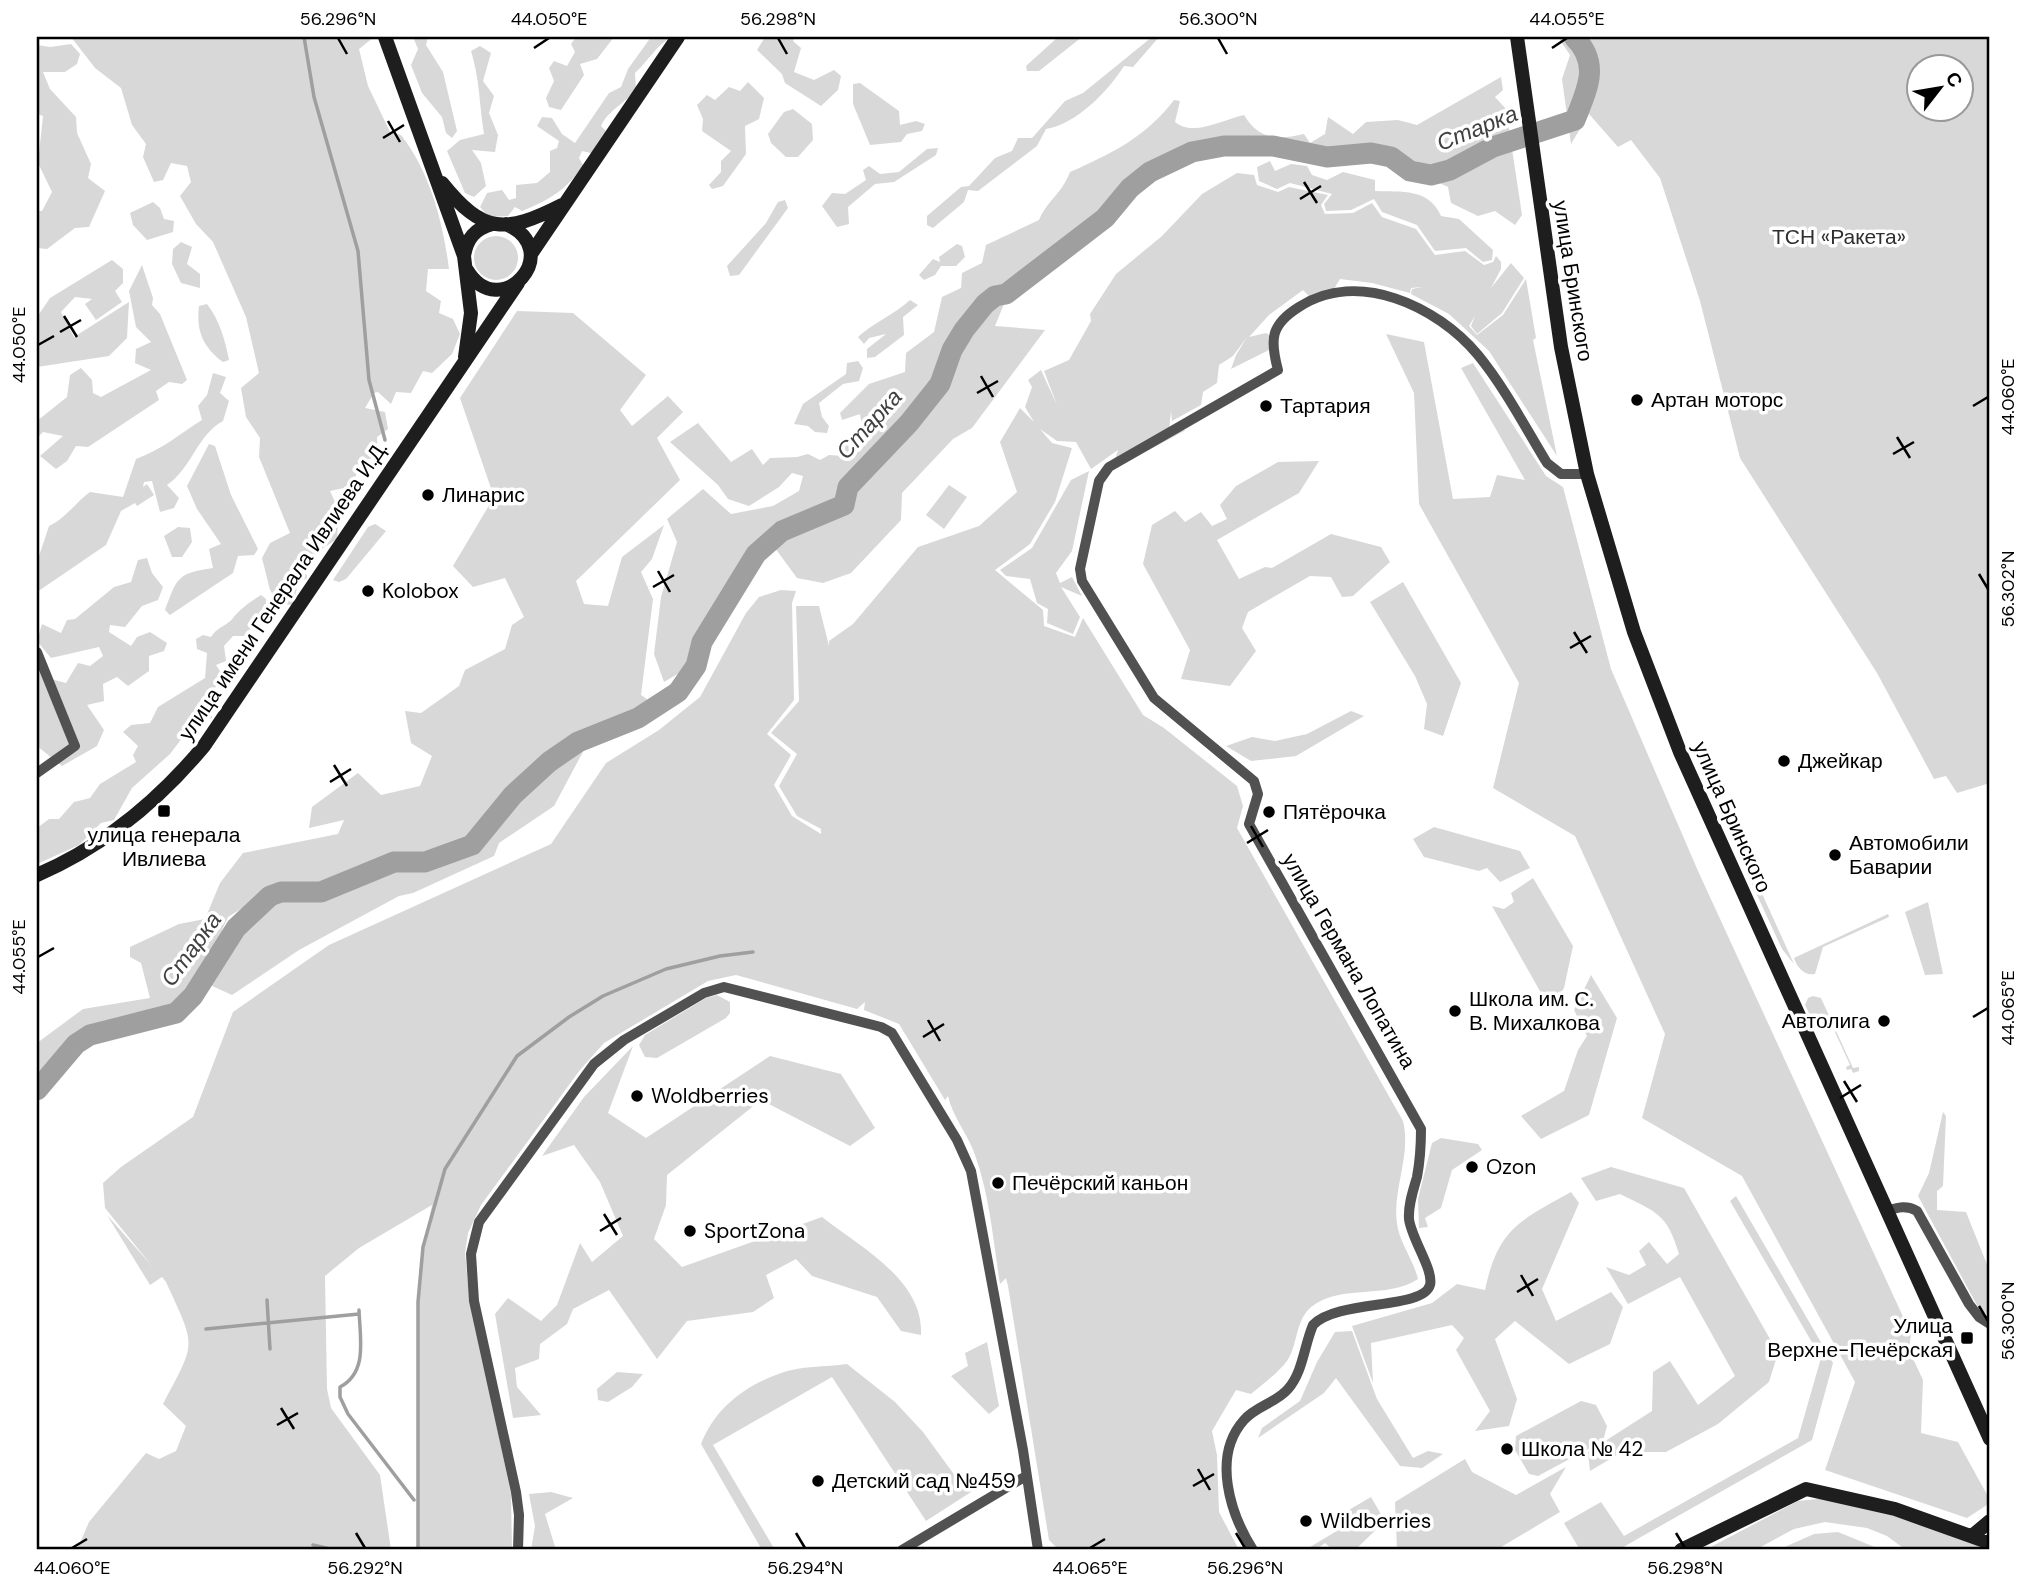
<svg xmlns="http://www.w3.org/2000/svg" width="2027" height="1587" font-family="'DM Sans',sans-serif">
<style>
.green{fill:#d8d8d8;fill-rule:evenodd}
.lines{fill:none;stroke-linecap:round;stroke-linejoin:round}
.stream{stroke:#9f9f9f;stroke-width:3.5}
.river{stroke:#9f9f9f;stroke-width:21}
.street{stroke:#515151;stroke-width:10}
.secondary{stroke:#1e1e1e;stroke-width:14}
.ticks{fill:none;stroke:#000;stroke-width:2.5}
.poi-dot{fill:#000;stroke:#fff;stroke-width:2.5}
.labels{text-anchor:middle;dominant-baseline:central;stroke-width:7;stroke-linejoin:round;paint-order:stroke}
.park-label{font-size:21px;fill:#2f2f2f;stroke:#fff}
.street-label{font-size:21px;fill:#000;stroke:#fff}
.poi-label{font-size:21px;fill:#000;stroke:#fff;text-anchor:start}
.water-label{font-size:23px;font-style:italic;fill:#404040;stroke:#fff}
.neatline{fill:none;stroke:#000;stroke-width:2.5}
.ticks-label{font-size:18px;text-anchor:middle;fill:#000}
</style>
<rect width="100%" height="100%" fill="#fff"/>
<path class="green" d="M71 37H374L359 49 368 86 390 132 401 135C430 172 443 222 449 269H428L426 291 441 301 439 313 453 319 460 334 452 354 432 373 423 371 411 393 396 392 391 404 378 392 374 393 365 408 385 412 388 429 377 437 378 457 360 461 353 486 330 491 335 502 330 510 338 523 337 539 304 561 307 578 298 583 293 605 279 604 270 590 262 558 270 543 290 533 259 457 260 438 246 417 241 388 259 373 246 317 213 242 196 224 180 196 191 182 187 166 171 163 163 180 154 182 143 157 146 144 132 125 121 88 95 68Z
M413 37H428L426 45 443 72 457 131 452 138 446 133 442 117 422 93 411 65 418 49Z
M576 37H614L597 59 580 64 584 75 561 110 549 107 546 98 554 81 549 68 554 61 567 66 575 52 571 44Z
M651 37H671C655 47 649 60 635 73L636 89C626 103 608 110 601 126L606 131 599 155 582 151 579 158 583 165C567 190 549 200 522 211L515 207 508 216 489 217 480 207 487 193 502 190 509 200 516 198V185L537 183 550 172V151L557 148 559 141 537 126 542 117 552 118 562 134 575 143 609 93 621 87 628 69Z
M765 37H795L793 41 801 48 794 72 814 80 834 70 841 76 838 90 821 106 785 83 782 74 757 50Z
M1058 37H1082L1039 71H1027L1026 66Z
M1152 37H1159L1133 67 1124 66C1108 91 1077 124 1046 129L1037 146 978 191 968 190 964 202 933 228 927 225V216L961 187 969 186 995 158 1012 151 1018 138H1032L1065 101 1083 93Z
M1558 37H1990V783L1957 793 1946 776 1934 779 1877 673 1740 458 1700 301 1660 178 1631 140 1618 147 1589 114 1571 144 1562 79 1570 55ZM1960 66V108H1918V66Z
M71 44 80 54 77 64 65 72H43L50 89 76 117 77 133 91 164 88 178 105 191 89 227 75 228 47 249 37 248V211H42L52 192 38 163 43 116 37 114V45L50 47Z
M480 46 491 53 483 81 494 96 489 113 498 135 495 152 472 150 481 163 486 186 474 197 465 193 447 151 460 140 484 134C479 104 480 80 471 51Z
M1501 77 1503 90 1495 97 1506 109 1522 215 1515 225 1495 211 1478 216 1451 203 1448 187 1431 179 1371 161 1296 146 1207 155 1139 184 1095 238 1004 304 995 326 1045 330 972 428 953 439 902 493 901 520 851 573 823 583 797 578 775 548 745 579 691 666 664 682 654 654 661 597 677 542 667 519 703 489 731 514 773 506 799 491 803 476 792 473 779 487 749 506 728 499 718 485 670 442 698 423 731 462 752 449 763 465 770 458 797 457 808 454 820 460 829 455 843 456 848 436 862 427 860 414 842 420 840 413 869 384 905 372 906 353 934 332 942 297 961 288 962 273 982 263 986 245 1039 220C1049 198 1061 195 1070 172 1111 154 1146 137 1174 100L1180 101 1175 122C1193 137 1222 120 1244 115 1259 140 1278 140 1304 134L1310 143 1325 134 1328 117 1353 134 1366 122 1398 120 1417 125Z
M748 82 764 98 759 119 745 126 746 154 723 186 712 189 709 185 721 172V161L731 151 702 131 703 119 697 105 707 95 715 100 729 87 740 91Z
M860 83 899 111 900 125 916 121 925 124 922 131 907 134 901 142 870 145 853 104V84Z
M793 109 812 124 813 140 798 157H786L771 143 768 134 784 112Z
M938 148 936 155 894 182 875 184 848 207 849 224 837 227 822 206 832 193 845 194 866 180 863 170 869 166 880 174 899 172 927 149Z
M1270 161 1275 171 1291 164 1307 166 1312 175 1327 180 1343 172 1375 180V191C1402 192 1429 188 1441 216L1459 219 1493 250 1492 260 1483 262 1466 248 1435 251 1417 225 1382 212 1374 199 1351 210 1326 211 1324 204 1332 194 1290 183 1277 189 1259 181 1257 167Z
M1237 173 1254 175 1257 185 1278 192 1289 187 1328 195 1321 205 1325 214 1353 213 1372 203 1382 217 1416 229 1435 255 1465 251 1484 265 1493 262 1496 256 1501 262V269L1491 288 1511 263 1524 278 1502 313 1477 334 1471 326 1475 316 1469 326 1477 335 1503 315 1526 279 1536 338 1533 340 1557 456 1489 351 1449 314 1411 294 1412 289 1422 287 1411 288 1410 293 1372 283 1340 279 1334 289 1310 297 1303 290 1269 315 1249 337 1266 333 1275 339 1269 350 1231 369 1236 355 1247 337 1233 356 1219 365 1217 383 1203 392 1201 405 1172 421 1171 411 1169 431 1186 430 1112 470 1118 450 1091 469 1076 442 1057 441 1040 429 1052 443 1072 448 1055 502 1030 544 995 570 1043 610 1044 626 1075 637 1083 618 1143 715 1164 728 1237 786 1243 806 1237 828 1403 1121C1412 1157 1390 1193 1398 1229 1402 1246 1414 1262 1418 1279 1387 1300 1342 1283 1311 1307 1295 1321 1298 1345 1287 1361 1278 1373 1263 1384 1251 1394L1236 1390 1212 1431 1217 1455 1219 1512 1239 1550H1059L1049 1540 1008 1286 1006 1278 1000 1284C993 1240 990 1197 975 1155 968 1134 953 1118 948 1096L945 1100 899 1024 864 1010 865 1002 857 1009 736 975 708 981 604 1043 580 1070 481 1205 468 1233 465 1253 469 1295 511 1494 512 1550H418V1302L423 1247 432 1205 359 1248 325 1276 327 1389 331 1408 380 1475 391 1550H77L89 1522 146 1453 159 1459 176 1451 186 1426 163 1404C197 1340 196 1348 166 1282L162 1277 150 1285 107 1215 152 1266 105 1208 103 1183 121 1167 193 1117 233 1012 329 945 551 844 606 763 659 730 700 697 746 613 759 597 781 590 796 591 792 603 794 700 767 734 791 755 774 785 792 816 821 834V829L797 816 779 786 797 754 771 733 799 701 796 606H819L829 646V641L853 624 918 547 979 526 1017 492 1000 442 1020 408 1034 422 1025 407 1032 387 1028 380 1041 370 1057 405 1044 371 1069 360 1091 321 1090 314 1116 274 1162 236 1202 194Z
M785 200 788 208 739 275 730 276 727 266 766 223 778 202Z
M153 202 160 208 164 219 174 221 173 232 147 240 133 225 130 213Z
M474 258a22 22 0 1 1 44 0a22 22 0 1 1-44 0Z
M181 242 192 247 187 264 200 274V288L181 283 172 264 173 249Z
M957 244 962 246 965 257 956 266H941L935 275 924 280 919 275 933 259 940 262 939 257Z
M112 260 123 269V283L115 291 122 302 96 320 85 304 92 299 75 297 61 312 74 337 129 302 127 338 109 356 37 367V317L50 298Z
M142 265 153 298 152 305 160 314 187 380 182 384 169 382 156 391 159 400 88 447 76 446 67 461 56 469 40 456 63 436 43 432 37 438V421L67 397 70 375 81 368 92 380 93 393 101 397 151 370 135 363 136 349 151 342 136 327 129 291Z
M910 300 918 305 903 317 904 335 875 357 867 358V349L886 334 869 338 864 344 858 337C874 322 894 315 910 300Z
M207 304C220 321 225 340 229 360L223 362C203 347 196 331 199 306Z
M517 311 573 313 646 375 620 410 632 426 668 396 683 412 657 438 680 480 576 581 584 604 608 606 622 557 664 525 652 559 641 572 653 599 641 695 654 704 610 725 585 748 554 806 499 843 494 856 413 893 399 896 299 950 232 995 210 985 240 930 274 900 318 897 396 866 427 867 472 849 485 835 476 833 459 845 357 866 321 882 280 884 228 917 210 956 178 1000 158 1014 102 1021 73 1040 43 1072 37 1085V1043L83 1009 150 998 141 963 130 957V947L179 924 205 919 220 883 243 853 338 834 344 820 309 828 312 807 358 773 381 795 420 786 432 756 411 743 405 711 421 713 459 686 465 670 505 649 512 625 524 617 505 578 473 587 453 566 494 497 460 398Z
M1386 334 1424 342 1453 499 1490 497 1497 475 1525 480 1461 368 1473 363 1546 476 1563 487 1611 669 1698 871 1911 1334 1909 1350 1923 1380 1921 1433 1958 1442 1990 1500V1503L1967 1518 1825 1470 1855 1382 1742 1176 1642 1118 1665 1034 1575 836 1493 788 1519 683 1419 504 1414 393Z
M858 361 863 368 859 381 843 384 819 403 822 417 829 426 827 433 815 432 808 426 794 424 803 404 846 374 847 363Z
M213 373 226 377 220 393 229 401 223 421C197 435 192 468 167 485L179 498 174 508 160 512 152 481 144 482 143 487 147 484 154 495 137 506 135 503 121 511 106 545 37 592V562L49 526C66 518 75 503 90 492L123 497 136 459C163 449 178 435 202 420L198 406 207 395Z
M209 444 215 446 231 495 258 549 254 555 238 556 233 573 170 615 165 610C177 578 177 573 213 568L209 549 221 544 197 509 187 486Z
M1319 461 1299 493 1217 540 1239 579 1265 567 1272 568 1331 534 1381 547 1390 562 1353 596 1342 597 1331 577 1310 576 1265 602 1248 612 1242 628 1256 651 1230 686 1181 679 1190 650 1143 564 1152 525 1175 511 1185 522 1201 512 1212 526 1227 519 1220 505 1236 486 1278 462Z
M1089 471 1072 551 1056 573 1060 583 1072 577 1082 596 1061 587 1080 617 1073 634 1047 623 1048 609 1037 603 1030 579 1006 576 1000 570 1032 548 1071 480Z
M949 485 967 497 944 529 926 515Z
M375 524 386 531 346 579 339 582 333 580 368 527Z
M178 527 190 528 192 542 182 557H172L164 536Z
M147 558 152 573 163 587 158 600 142 606 125 627 110 625 109 632 131 646 137 637 150 632 167 643 164 651 149 656V671L128 686 117 677 103 684 104 701 87 705 104 730 97 746 62 766 37 746V661L43 677 66 683 78 663 90 666 103 656 99 647 51 658 37 641 42 624 61 633 67 620 75 619 114 587 131 582 138 560Z
M1403 582 1461 683 1443 736 1424 729 1427 704 1415 676 1370 602Z
M261 595 266 599V610L244 636H233L224 646 226 661 216 665 222 674 210 698 212 718 192 725 170 754 132 788 114 820 101 823 79 845 37 864V828L49 819H59L74 802 90 798 100 784 136 762 133 755 138 746 123 732 131 725 150 723 158 707 205 678 207 653 197 649 196 639 203 635 211 637C218 626 227 626 233 618 241 608 250 602 261 595Z
M1351 711 1364 716 1296 756 1251 761 1226 746 1252 737 1275 741 1307 734Z
M1434 827 1520 851 1530 868 1500 882 1487 868 1479 871 1424 857 1413 839Z
M1741 852 1744 854 1794 964 1782 949 1739 856Z
M1533 878 1573 946 1564 988 1550 1009 1492 906 1504 909 1514 902 1511 893Z
M1928 902 1943 974 1925 975 1905 912Z
M1888 914 1889 917 1823 947 1815 974C1804 976 1797 967 1794 958Z
M1591 975 1617 1018 1589 1115 1541 1139 1521 1116 1564 1091 1578 1050 1587 1036 1574 1010Z
M717 995 730 1002V1013L726 1018 657 1058 645 1057 639 1045 645 1035 706 998Z
M1813 996 1821 998 1853 1068 1859 1067V1071L1853 1073 1851 1069 1847 1070 1846 1067 1850 1065 1829 1019 1815 1025 1805 1005 1808 998Z
M633 1046 608 1113 646 1138 770 1056 841 1074 875 1128 850 1146 761 1100 667 1175 666 1205 654 1239 682 1267 822 1217C860 1247 924 1280 921 1335L901 1331 877 1297 812 1276 796 1259 766 1275 774 1298 753 1312 687 1321 657 1359 609 1290 573 1309 567 1324 540 1344 539 1359 515 1368 517 1387 541 1415 513 1418 495 1314 508 1298 541 1321 557 1305 580 1243 592 1262 623 1236 600 1182 574 1145 542 1156 584 1097Z
M1943 1112 1946 1116 1943 1186 1937 1191V1210L1966 1212 1990 1272V1316L1979 1309 1918 1196 1929 1173Z
M1441 1138 1478 1144 1482 1150 1452 1170 1441 1208 1425 1218 1428 1227 1419 1228 1418 1199 1432 1143Z
M1611 1167 1684 1188 1778 1353 1769 1382 1718 1424 1666 1452H1638L1632 1446 1590 1471 1588 1452 1652 1411 1653 1372 1670 1361 1698 1405 1735 1376 1680 1277 1628 1304 1606 1267 1629 1275 1646 1265 1639 1251 1649 1242 1667 1264 1679 1254C1667 1213 1656 1212 1620 1194L1596 1201 1581 1178Z
M1571 1192 1579 1203 1542 1289 1556 1321 1611 1292 1623 1307 1610 1344 1569 1364 1515 1321 1495 1339 1517 1399 1509 1426 1475 1431 1490 1411 1456 1350 1464 1338 1452 1325 1371 1343 1373 1383 1352 1326 1432 1303 1457 1284 1485 1290C1498 1229 1519 1221 1571 1192Z
M1736 1196 1833 1363 1812 1440 1618 1550H1580L1564 1523 1601 1502 1624 1536 1798 1438 1821 1358 1730 1201Z
M1352 1331 1377 1399 1413 1458 1428 1451 1443 1454 1422 1468 1400 1466 1336 1378 1324 1393 1258 1438 1262 1428 1300 1401 1317 1362 1335 1332Z
M987 1342 999 1406 989 1414 951 1376 968 1366 965 1353Z
M847 1364 895 1402 923 1432 961 1484 985 1483 926 1521 832 1377 713 1445 775 1550H762L701 1444C715 1408 744 1386 781 1373 800 1366 826 1367 847 1364Z
M617 1372 643 1374 632 1387 608 1402 598 1400 597 1389Z
M1581 1401 1596 1405 1607 1426 1603 1441 1538 1476 1529 1474 1515 1450 1516 1436Z
M1465 1459 1472 1472 1516 1495 1566 1467 1550 1494 1560 1512 1496 1550H1397L1395 1502Z
M551 1492 573 1498 545 1514 556 1550H531L535 1526 529 1494Z
M1371 1497 1385 1521 1355 1550H1333L1325 1543 1315 1550H1305L1340 1529 1347 1511Z
M1827 1498 1894 1515 1990 1550H1906L1887 1536 1867 1528 1825 1522 1794 1529 1755 1550H1705L1798 1501Z
M1838 1532 1882 1550H1778L1814 1534Z"/>
<g class="lines">
<path class="stream" d="M304 37 314 97 358 251 369 380 385 440
M267 1300 270 1349
M359 1310C360 1339 368 1372 340 1387V1397L348 1414 414 1500
M206 1329 359 1314
M313 1545 334 1550
M418 1550V1302L423 1247 445 1169 517 1056 569 1017 603 996 666 969 720 956 753 952"/>
<path class="river" d="M37 1090 76 1044 90 1035 176 1013 193 996 236 928 270 896 281 892H321L394 862H425L472 845 513 795 549 762 578 742 638 718 678 692 696 666 702 642 756 554 782 531 844 505 848 487 909 423 940 384 952 350 964 330 985 304 995 296 1006 294 1105 218 1130 188 1150 172 1192 152 1224 146H1273L1327 157 1371 153 1391 157 1410 171 1431 175 1450 170 1493 147 1575 120C1587 89 1601 64 1574 37"/>
<path class="street" d="M37 652 75 746 37 773
M1887 1211C1898 1207 1907 1205 1917 1211L1969 1304 1979 1317 1990 1324
M518 1550 519 1515 516 1492 474 1301 471 1254 479 1222 594 1064 624 1040 704 993 724 987 881 1027 892 1033 957 1140 971 1171 1023 1450 1038 1550
M902 1550 1026 1476
M1253 1550C1231 1515 1211 1457 1244 1420 1256 1406 1276 1403 1288 1389 1303 1372 1304 1346 1313 1325 1338 1299 1423 1310 1430 1285 1434 1270 1411 1238 1409 1219 1408 1205 1413 1191 1417 1177 1420 1161 1421 1146 1421 1129L1249 824 1258 794 1254 781 1154 698 1082 581 1080 569 1099 481 1109 467 1278 370C1270 340 1270 325 1299 307 1358 269 1437 306 1478 355 1505 388 1525 427 1547 463L1561 474H1587"/>
<path class="secondary" d="M385 37 464 256 471 313 465 357
M1517 37 1561 347 1587 474 1634 632 1680 752 1990 1439
M442 183C483 234 505 234 562 205
M531 254 678 37
M464 256C467 238 475 229 492 224
M467 270C500 325 567 251 506 224
M37 875C102 847 159 800 204 746L518 283
M1972 1536 1990 1521
M1681 1550 1806 1489 1895 1509 1990 1543"/>
</g>
<path class="ticks" d="M338 38 347 54M778 38 787 54M1218 38 1227 54M534 48 549 38M1552 48 1567 38M388 121 400 142M383 138 404 125M1304 182 1317 203M1300 199 1321 186M64 316 77 337M60 332 81 320M38 345 54 336M981 376 993 397M977 393 998 381M1973 406 1988 397M1897 437 1910 458M1893 454 1914 442M658 571 670 592M1979 574 1988 589M653 587 674 575M1574 632 1587 653M1570 648 1591 636M334 765 347 786M330 782 351 769M1251 826 1263 847M1247 843 1268 830M38 957 54 948M1973 1017 1988 1008M928 1020 940 1041M923 1037 944 1024M1844 1081 1857 1102M1840 1098 1861 1085M604 1214 617 1235M600 1231 621 1218M1521 1275 1533 1296M1517 1292 1538 1279M1979 1306 1988 1321M281 1408 294 1429M277 1425 298 1413M1198 1469 1210 1490M1193 1486 1214 1474M356 1533 365 1548M796 1533 805 1548M1236 1533 1245 1548M1676 1533 1685 1548M72 1548 87 1539M1090 1548 1105 1539"/>
<g class="poi-dot">
<circle cx="1637" cy="400" r="7"/>
<circle cx="1266" cy="406" r="7"/>
<circle cx="428" cy="495" r="7"/>
<circle cx="368" cy="591" r="7"/>
<circle cx="1784" cy="761" r="7"/>
<rect x="157" y="804" width="14" height="14" rx="3.5"/>
<circle cx="1269" cy="812" r="7"/>
<circle cx="1835" cy="855" r="7"/>
<circle cx="1455" cy="1011" r="7"/>
<circle cx="1884" cy="1021" r="7"/>
<circle cx="637" cy="1096" r="7"/>
<circle cx="1472" cy="1167" r="7"/>
<circle cx="998" cy="1183" r="7"/>
<circle cx="690" cy="1231" r="7"/>
<rect x="1960" y="1331" width="14" height="14" rx="3.5"/>
<circle cx="1507" cy="1449" r="7"/>
<circle cx="818" cy="1481" r="7"/>
<circle cx="1306" cy="1521" r="7"/>
</g>
<g class="labels">
<g class="park-label">
<text x="1839" y="237">ТСН «Ракета»</text>
</g>
<g class="street-label">
<text transform="translate(1573 281) rotate(81)">улица Бринского</text>
<text transform="translate(283 591) rotate(-56)">улица имени Генерала Ивлиева И.Д.</text>
<text transform="translate(1732 817) rotate(66)">улица Бринского</text>
<text transform="translate(1349 961) rotate(60)">улица Германа Лопатина</text>
</g>
<g class="poi-label">
<text x="1651" y="400">Артан моторс</text>
<text x="1280" y="406">Тартария</text>
<text x="442" y="495">Линарис</text>
<text x="382" y="591">Kolobox</text>
<text x="1798" y="761">Джейкар</text>
<text x="1283" y="812">Пятёрочка</text>
<text x="164" y="835" text-anchor="middle">улица генерала<tspan x="164" dy="24">Ивлиева</tspan></text>
<text x="1849" y="843">Автомобили<tspan x="1849" dy="24">Баварии</tspan></text>
<text x="1469" y="999">Школа им. С.<tspan x="1469" dy="24">В. Михалкова</tspan></text>
<text x="1870" y="1021" text-anchor="end">Автолига</text>
<text x="651" y="1096">Woldberries</text>
<text x="1486" y="1167">Ozon</text>
<text x="1012" y="1183">Печёрский каньон</text>
<text x="704" y="1231">SportZona</text>
<text x="1953" y="1326" text-anchor="end">Улица<tspan x="1953" dy="24">Верхне-Печёрская</tspan></text>
<text x="1521" y="1449">Школа № 42</text>
<text x="832" y="1481">Детский сад №459</text>
<text x="1320" y="1521">Wildberries</text>
</g>
<g class="water-label">
<text transform="translate(1477 128) rotate(-22)">Старка</text>
<text transform="translate(869 424) rotate(-48)">Старка</text>
<text transform="translate(191 949) rotate(-54)">Старка</text>
</g>
</g>
<rect width="2027" height="1587" fill="none" stroke="#ffffff" stroke-width="77"/>
<g transform="translate(1940 88) rotate(59)"><circle r="33" fill="#ffffff" stroke="#999999" stroke-width="2"/>
<path d="M0-5L12 26L0 18L-12 26Z" fill="#000000"/>
<text y="-10" font-size="19" font-weight="bold" text-anchor="middle" fill="#000000">С</text>
</g>
<rect x="38" y="38" width="1950" height="1510" class="neatline"/>
<g class="ticks-label">
<text x="338" y="25">56.296°N</text>
<text x="549" y="25">44.050°E</text>
<text x="778" y="25">56.298°N</text>
<text x="1218" y="25">56.300°N</text>
<text x="1567" y="25">44.055°E</text>
<text transform="translate(19 345) rotate(-90)" y="6">44.050°E</text>
<text transform="translate(2008 397) rotate(-90)" y="6">44.060°E</text>
<text transform="translate(2008 589) rotate(-90)" y="6">56.302°N</text>
<text transform="translate(19 957) rotate(-90)" y="6">44.055°E</text>
<text transform="translate(2008 1008) rotate(-90)" y="6">44.065°E</text>
<text transform="translate(2008 1321) rotate(-90)" y="6">56.300°N</text>
<text x="72" y="1574">44.060°E</text>
<text x="365" y="1574">56.292°N</text>
<text x="805" y="1574">56.294°N</text>
<text x="1090" y="1574">44.065°E</text>
<text x="1245" y="1574">56.296°N</text>
<text x="1685" y="1574">56.298°N</text>
</g>
</svg>
